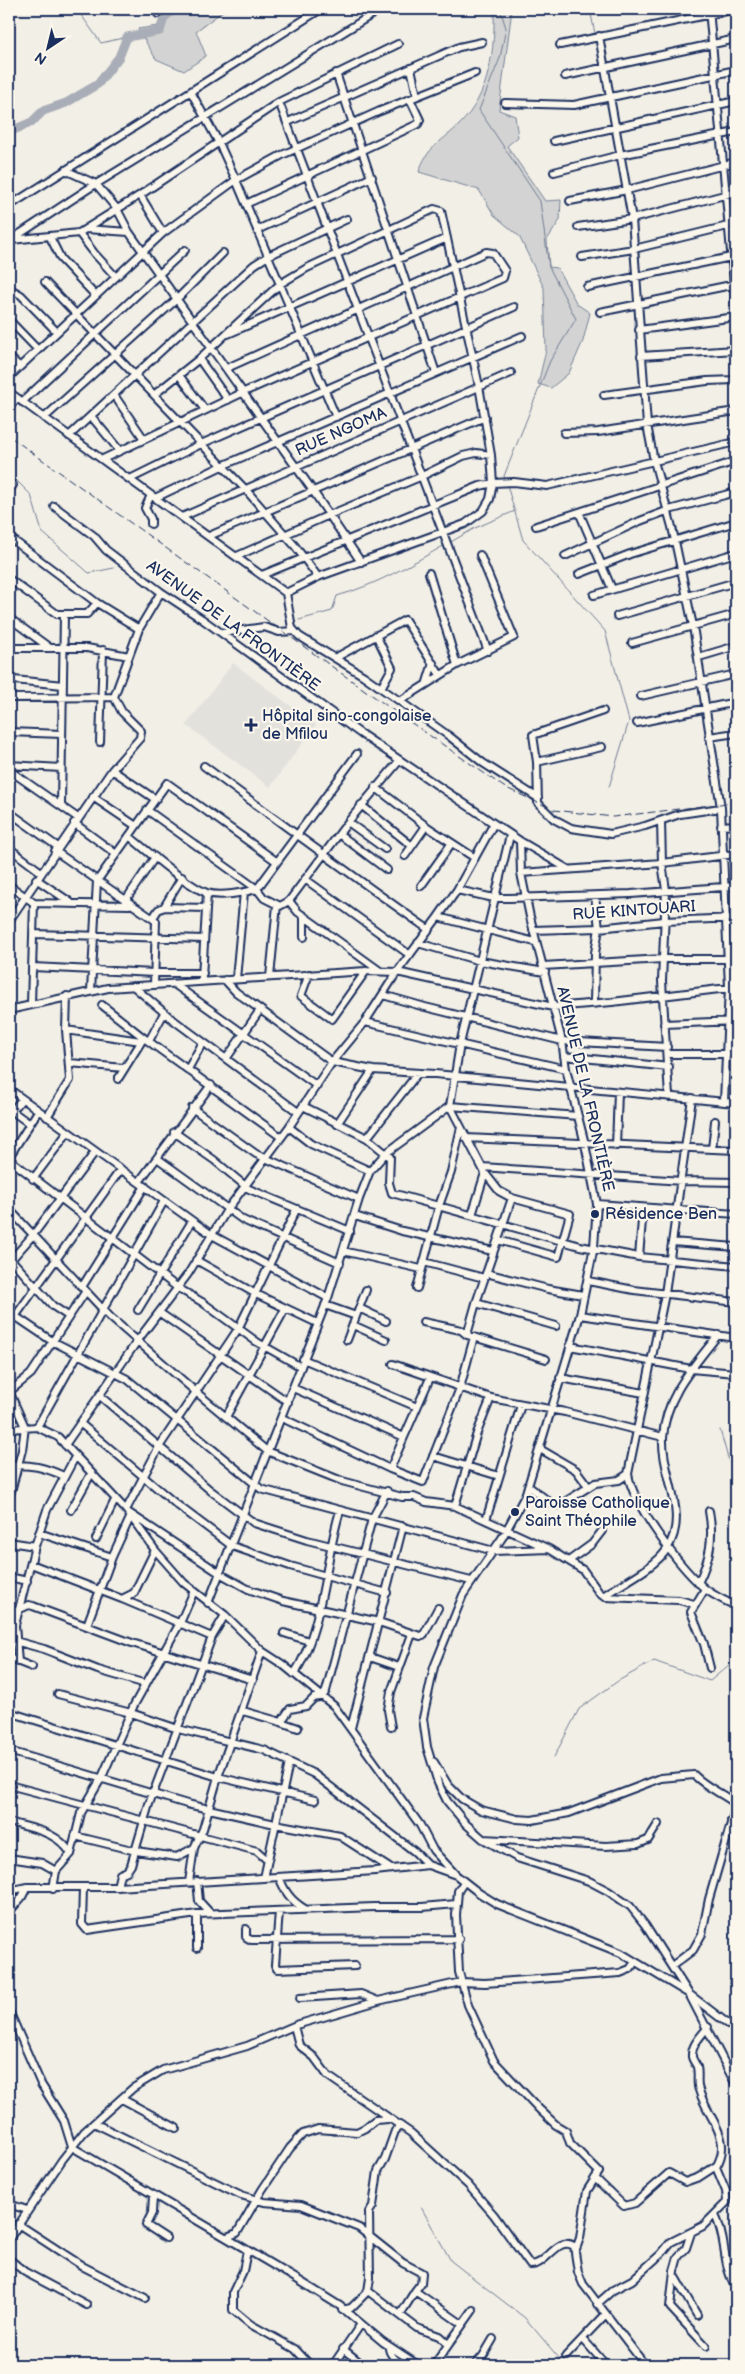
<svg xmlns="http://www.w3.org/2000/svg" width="745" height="2374" font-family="'Balsamiq Sans',sans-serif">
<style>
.built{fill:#e2e1dc}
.green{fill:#d2d3d2;stroke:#768198}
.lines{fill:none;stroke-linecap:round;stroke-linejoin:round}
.stream{stroke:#707b93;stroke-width:1}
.river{stroke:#a9adb7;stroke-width:9}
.minor-casing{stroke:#1b2f5e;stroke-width:10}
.minor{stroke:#fbf7ec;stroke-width:6}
.rail{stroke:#1b2f5e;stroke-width:1;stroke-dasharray:8 4;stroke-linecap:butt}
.poi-dot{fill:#1b2f5e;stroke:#fbf7ec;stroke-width:2}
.labels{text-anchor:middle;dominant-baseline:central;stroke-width:4.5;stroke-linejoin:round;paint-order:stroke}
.street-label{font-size:16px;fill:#1b2f5e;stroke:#fbf7ec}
.poi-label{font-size:16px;fill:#1b2f5e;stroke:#fbf7ec;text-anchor:start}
</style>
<rect width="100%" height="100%" fill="#f2efe6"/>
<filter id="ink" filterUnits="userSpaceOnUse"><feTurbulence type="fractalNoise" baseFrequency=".02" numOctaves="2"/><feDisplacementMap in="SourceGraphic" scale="10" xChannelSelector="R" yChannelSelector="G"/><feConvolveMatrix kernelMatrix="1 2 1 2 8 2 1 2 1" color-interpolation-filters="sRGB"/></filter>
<g filter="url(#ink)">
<path class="built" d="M233 663 316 725 270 787 186 725Z"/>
<path class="green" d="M164 9H226L196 31 206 56 184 71 156 59 138 29 158 26Z
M494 9H512L499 110 515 116 518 137 507 146 545 201 561 200 560 220 547 240 549 267 557 268 577 304 590 313 583 341 569 373 551 388 538 384 546 350 544 288 519 236 494 215 479 190 419 172C427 146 442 142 460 124 490 94 495 49 494 9Z"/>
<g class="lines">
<path class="stream" d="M77 9 101 43 127 37
M500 9 506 28 500 58 479 110 540 201 549 267 576 319 550 361 504 476 506 481
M590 9 595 34
M9 473 31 495 42 532 89 573 114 568
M507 485 523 540 605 631 629 721 609 787
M449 543 475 528 515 511
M299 620 332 611 337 596C376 585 410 565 445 545
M720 1430 736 1486
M554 1757 579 1709 618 1681 654 1661 710 1681 736 1659
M421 2207 451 2261 525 2318 559 2358 562 2365"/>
<path class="river" d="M9 132 32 122 43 111 66 103 98 84 119 57 127 37 160 31 164 18 174 9"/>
<defs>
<path id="minor" d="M158 9V14
M709 9 736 307
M599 36 632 219 647 425 654 461 672 527 693 626 721 808 729 987 724 1102
M560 45 736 9
M411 68 417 96
M336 73 436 373
M565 76 736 39
M191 92 219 143 236 180 336 417
M279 102 488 651
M505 103 574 105 736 70
M288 122 459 47 482 42
M554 141 736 101
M65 170 96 184 117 209 129 232 313 491 361 562
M554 172 620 155 736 132
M140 195 163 233
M570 201 627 190 736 162
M246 204 418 124 420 120 410 99
M9 206 321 9
M578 227 632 219 736 192
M86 229 129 232
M257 230 372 177
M79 233 94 253 115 276
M50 237 61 259 95 295
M12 239 88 189 373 14
M11 240 79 233 140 195 279 102 398 44
M582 257 634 249 736 224
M45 282 246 490 295 546 318 577
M587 287 736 256
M9 288 21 295 56 331
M600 312 736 284
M9 320 37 349
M639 330 736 317
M228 334 447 238
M641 356 736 350
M9 357 19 366
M199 359 228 400
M179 375 205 410
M9 377 163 233 236 180 282 155 380 111 475 73
M9 392 286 593 292 628 299 636 364 676 449 736 483 763 538 798
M155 394 199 359 280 284 307 268 434 209 441 211 479 386 491 455 493 483 490 499 483 511 465 524 318 577 286 593
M114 395 144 439
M604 395 707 381 736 380
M22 402 185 250
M9 408 17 398
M91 416 119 450
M44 418 178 298 223 253
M564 433 598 432 736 411
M69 436 254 265 268 256 347 219
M103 459 244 392 503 278 505 271 493 253 486 252 227 368
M130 479 201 444 514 307
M9 482 13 485 9 491
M155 498 222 466 522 336
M54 506 94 536 106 550 161 592 202 619 361 734 520 841 521 873 530 917 562 1041 566 1069 585 1144 597 1204 594 1247 580 1315 525 1496 502 1538 463 1595 434 1667 423 1718 427 1747 438 1783 447 1801 466 1824 483 1839 517 1858 589 1881 608 1891 630 1906 645 1925 689 1994 736 2085
M579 512 612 589
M182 517 511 373
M151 524V519L145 508 151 495
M536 526 736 461
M209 536 485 417
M9 537 97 603 139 629
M237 556 329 515 420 477 463 456 476 453 491 455
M565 556 640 521 669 510 736 492
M429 573 457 665
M579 574 630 554 736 522
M262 575 480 486 493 483 514 482 547 486 736 442
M9 579 57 614H87L97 603
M594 595 736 553
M617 616 736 582
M9 618 50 648
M222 633 264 627 279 632 294 631
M376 635 392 668 381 688
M632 643 736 614
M9 648H87L129 656
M699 657 736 646
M335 658 405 620 440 675
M14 680 63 685
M427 682 433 663
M641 696 736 674
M9 698 114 697
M400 701 457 665 514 637 480 555
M603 711 533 735 537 762 538 803 554 819 571 828 611 834 645 826 680 814 721 808
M637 723 736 702
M9 732 62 734
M709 737 736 733
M100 742 103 650
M537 762 602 747
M9 765 61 768
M204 766C278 821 352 876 428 929
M9 770 78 818
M112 770 155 799
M375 787 426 826 475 858
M93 797 136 826
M361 805 412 846
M61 806 64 615
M147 810 257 889 264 898 280 906 289 901 348 822 399 761
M9 812 58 847
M661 821 662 863 666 890 662 981 669 1097
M348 822 385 849
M74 823 116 854
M721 826 736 825
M339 834 387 870
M129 836C146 850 187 886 207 893 220 897 244 893 257 889L357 754
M520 841 566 868
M9 848 41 872
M55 851 156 921 154 985
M405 856 426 826
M521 873 662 863 736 854
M36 879 70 902
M305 879 410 955
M9 885 34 903 129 905
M421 886 451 844
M457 890 494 898H510L631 894 736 886
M125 901 155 857
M289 901 298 912 380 971
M164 907 182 877
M304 916V937
M438 917 535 942
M153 918 158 910 164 907 206 908
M9 921 112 770 140 738 141 731 122 712 114 697 139 629 161 592
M533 930 599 928 664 921 736 918
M34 934 204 939
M418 943 480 961 545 972
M543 966 663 959H736
M33 967 154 973H203
M309 974 301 996 332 1019 366 971
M202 977 207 893
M270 977 277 905
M236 979 244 892
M225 980 236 992 332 1062 373 1070 435 1074 736 1103
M174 984 317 1086
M133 986 172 1019 298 1112
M91 991 97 881 167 783 276 861
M383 995 425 1007 562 1041 667 1047
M31 1004 34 903
M594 1004 595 953 599 928 595 896
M102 1005 144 1038 281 1137
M9 1010 108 988 366 971 397 972 553 1007 612 1002 736 987
M365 1022 566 1069
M664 1024 736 1021
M66 1030 141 1041
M149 1041 164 1013
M668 1054H736
M564 1056 669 1067
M226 1059 260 1010
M70 1063 124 1068
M188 1069 203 1042
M118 1079 143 1039
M9 1089 212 1235 328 1298
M692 1098 665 1294 628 1474C633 1505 679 1566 703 1587 712 1595 725 1601 736 1606
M303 1106 367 1138 390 1157 389 1183 392 1193 580 1246 639 1257 736 1266
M192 1108 256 1154 359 1199
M9 1109 30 1124
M12 1111 22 1099
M47 1117 70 1080 66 1030 67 996
M337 1124 373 1070
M289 1127 311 1144 370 1171
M174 1132 214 1160 249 1189 350 1231
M367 1138 418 1073
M466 1138 736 1150
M616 1146 618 1092
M712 1149 715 1121
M9 1157 38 1111
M157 1158 243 1220 340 1263
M9 1159 178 1288 202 1302 257 1342 301 1367
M482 1167 682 1181 736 1182
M33 1179 68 1132
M139 1182 211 1085
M597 1204 736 1214
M9 1209 110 1317 196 1392 267 1451 342 1481 402 1497H414L426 1502 455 1506 549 1549
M472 1215 485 1173
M355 1216 402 1231 493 1251
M498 1240 558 1257 570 1214 512 1198 499 1191 485 1173 450 1106 460 1044 510 835
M672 1242 736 1247
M343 1251 421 1269
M9 1257 53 1306 68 1316
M639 1257 643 1208
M11 1260 33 1235 95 1152
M196 1260 256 1294 317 1323
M424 1262 484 1278
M486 1273 548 1289 583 1295
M588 1281 634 1290 736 1302
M82 1287 145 1186
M417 1288 439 1206 451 1172 461 1127
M476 1303 556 1326
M325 1305 356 1316
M359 1308 386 1321
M138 1310 192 1221
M160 1313 288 1402
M580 1315 736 1338
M15 1316 52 1341 127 1379 261 1489 494 1551 549 1549 583 1570 600 1594 605 1597 679 1600 694 1604
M423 1322 461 1330 467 1335 546 1359
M9 1325 121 1169
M353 1325 386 1340
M467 1335 476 1303 512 1198
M347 1340 366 1290
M570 1346 691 1369 736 1373
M303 1359 417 1407
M393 1364 491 1398 565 1412 663 1437
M430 1378 390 1469 423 1482 460 1388 474 1337
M560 1378 644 1393
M293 1388 404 1437
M9 1391 25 1427 22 1450 9 1499
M9 1392 31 1374 86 1291
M100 1396 210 1490 254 1523 307 1540 471 1581
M226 1417 285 1309
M282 1418 390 1469
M81 1424 176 1504 232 1546 290 1566 387 1593
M37 1427 164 1201
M9 1429 37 1427 58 1437 126 1510 155 1550 184 1583 225 1615 262 1651 282 1664 334 1706 420 1825 433 1850 455 1874
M65 1445 138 1340 188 1274 227 1210 289 1127 332 1062 365 1022 397 972 438 917 457 890 493 825
M540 1449 576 1470 588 1486
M433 1456 499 1476
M9 1466C29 1463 46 1468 64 1476
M528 1486 551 1503 560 1505 595 1483 619 1480 628 1474
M455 1506 477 1433 491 1398
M71 1510 91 1474
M126 1510 159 1447 238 1329 296 1210
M129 1513 221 1574 248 1589 283 1601 379 1622 420 1636H423L438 1608
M486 1520 521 1405
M39 1533 112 1557
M96 1539 115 1500
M9 1542 35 1546
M570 1560 592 1544 602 1531
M31 1564 122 1599 212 1637
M9 1577 27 1581
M698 1583C710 1559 714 1537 709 1511
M705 1589 691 1612 704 1644 710 1668
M603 1596C621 1584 656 1567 667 1549 690 1514 661 1475 663 1438 665 1396 694 1366 718 1335
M122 1599 134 1593 155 1550
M208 1603 328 1298 359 1199 370 1171 385 1154 450 1106 578 1116
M9 1614 29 1605 33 1606 132 1643 253 1680
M87 1625 112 1557 130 1518
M284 1633 309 1641
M15 1641 44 1649 98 1670 146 1684
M370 1657 399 1667
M9 1658 32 1667
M18 1662 15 1625 35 1546 47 1510 75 1457
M294 1674C322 1634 325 1559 340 1511
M58 1694 131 1713 178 1729 264 1750 314 1774 415 1852 428 1865 456 1875 479 1893 497 1904 621 1953 689 1994 736 2030
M243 1711 281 1722
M9 1712 218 1777 315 1800
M391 1727 388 1710 391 1692 412 1634
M298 1728 281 1722 290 1709 306 1706 314 1698 323 1696 326 1691 372 1519 387 1491
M351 1728 403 1526
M9 1751 187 1804 275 1824 340 1836 391 1869
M434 1762 448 1785 462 1799 481 1810 517 1819 532 1820 569 1813 661 1778 694 1775C707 1788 722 1793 736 1804
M9 1785 257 1851 266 1859
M731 1820 736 1840
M9 1822C32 1829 58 1831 71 1854
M75 1836 136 1851 177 1857 194 1848
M483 1839 606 1846 638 1844 648 1840 658 1824
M9 1858 42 1863 56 1871
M279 1877C285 1892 291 1901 305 1909
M264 1878 289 1763
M197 1881 199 1901 210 1913
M189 1882 194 1848 203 1829 218 1777 262 1651
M464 1882 458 1891 456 1915 459 1972 468 2005 494 2061 539 2109 556 2125 566 2131 570 2143 599 2172 587 2191 580 2238 576 2249
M117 1887 120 1874 127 1871 131 1865 149 1804 194 1685 212 1637 225 1615
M83 1888 82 1924 87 1930 197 1914 374 1907H422L456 1904
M53 1889 56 1871 71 1854 81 1813 102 1777 134 1705 180 1623 194 1591
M9 1891 27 1887H117L375 1871 428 1865
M279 1911 275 1965 277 1969 355 1966
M9 1912 22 1897 27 1887
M197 1914V1948
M246 1929V1937L251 1940 459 1939
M672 1966 693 1950 702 1934 709 1899 736 1806
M300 1998 361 1994 378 2001
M9 2011 41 2084 64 2121 72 2147 295 2278 340 2306 383 2342 418 2365
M294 2026 299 2045 314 2057 328 2076 411 2133 468 2185 494 2215 530 2265C547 2266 557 2235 574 2246L578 2272 583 2284 645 2365
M122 2099 176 2128
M94 2123 241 2195 264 2202 301 2205 359 2228 403 2263 422 2273 421 2283 415 2291 462 2324
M595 2178 624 2206 635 2203 669 2173 685 2182 699 2177 716 2166
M153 2195 152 2213 146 2225 166 2238
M9 2204 27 2210
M715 2215C728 2242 721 2262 736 2289
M18 2224 84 2267 145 2298
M691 2233 686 2248 678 2257 674 2271 670 2307 706 2346
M227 2237 237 2233 262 2190 290 2148 303 2134 318 2129 357 2132 365 2128 375 2120 388 2119
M9 2239 62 2160 84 2132 133 2088 163 2070 247 2046 296 2025 378 2001 461 1982 485 1983 620 1973 630 1969 635 1962
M247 2251 243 2271 233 2292V2310L250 2324 295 2349 310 2365
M9 2259 25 2272 87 2305
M675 2277 697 2315
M368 2291 370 2278 369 2212 373 2206 378 2171 385 2159 395 2131 401 2126
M597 2304 613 2290 632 2280 661 2254 671 2242 703 2226 727 2202 726 2191 716 2167C734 2138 707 2118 699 2090 696 2083 699 2075 697 2067 696 2064 693 2061 692 2057 691 2045 701 2036 708 2027
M342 2310 351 2308 368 2291 417 2328 439 2336 448 2344
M400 2315 415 2291
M583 2339 606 2365
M389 2346C388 2354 396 2360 402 2365
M343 2349 363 2365
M566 2356 606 2314
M333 2365 361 2324
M434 2365 473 2310
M475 2365 483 2356 493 2339"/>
</defs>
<use href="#minor" class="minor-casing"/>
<use href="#minor" class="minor"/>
<path class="rail" d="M9 436 390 708 504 787 554 810 613 817 736 802"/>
</g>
</g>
<g class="poi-dot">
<path d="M248.5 717.5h5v5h5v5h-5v5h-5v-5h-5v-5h5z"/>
<circle cx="595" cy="1214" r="5"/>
<circle cx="515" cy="1512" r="5"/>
</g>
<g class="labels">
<g class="street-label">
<text transform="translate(341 432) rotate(-24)">RUE NGOMA</text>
<text transform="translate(233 626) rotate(36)">AVENUE DE LA FRONTIÈRE</text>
<text transform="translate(634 911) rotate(-4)">RUE KINTOUARI</text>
<text transform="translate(585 1089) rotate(77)">AVENUE DE LA FRONTIÈRE</text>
</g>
<g class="poi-label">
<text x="262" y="716">Hôpital sino-congolaise<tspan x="262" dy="18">de Mfilou</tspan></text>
<text x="605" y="1214">Résidence Ben</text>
<text x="525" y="1503">Paroisse Catholique<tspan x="525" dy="18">Saint Théophile</tspan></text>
</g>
</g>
<rect width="745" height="2374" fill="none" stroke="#fbf7ec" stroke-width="30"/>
<rect x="15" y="15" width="715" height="2344" fill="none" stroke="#1b2f5e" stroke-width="2" filter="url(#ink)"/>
<g transform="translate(48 48) rotate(215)" stroke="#fbf7ec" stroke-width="4" paint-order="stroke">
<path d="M0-4L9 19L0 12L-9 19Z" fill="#1b2f5e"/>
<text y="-8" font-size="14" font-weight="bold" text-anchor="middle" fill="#1b2f5e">N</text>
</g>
</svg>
